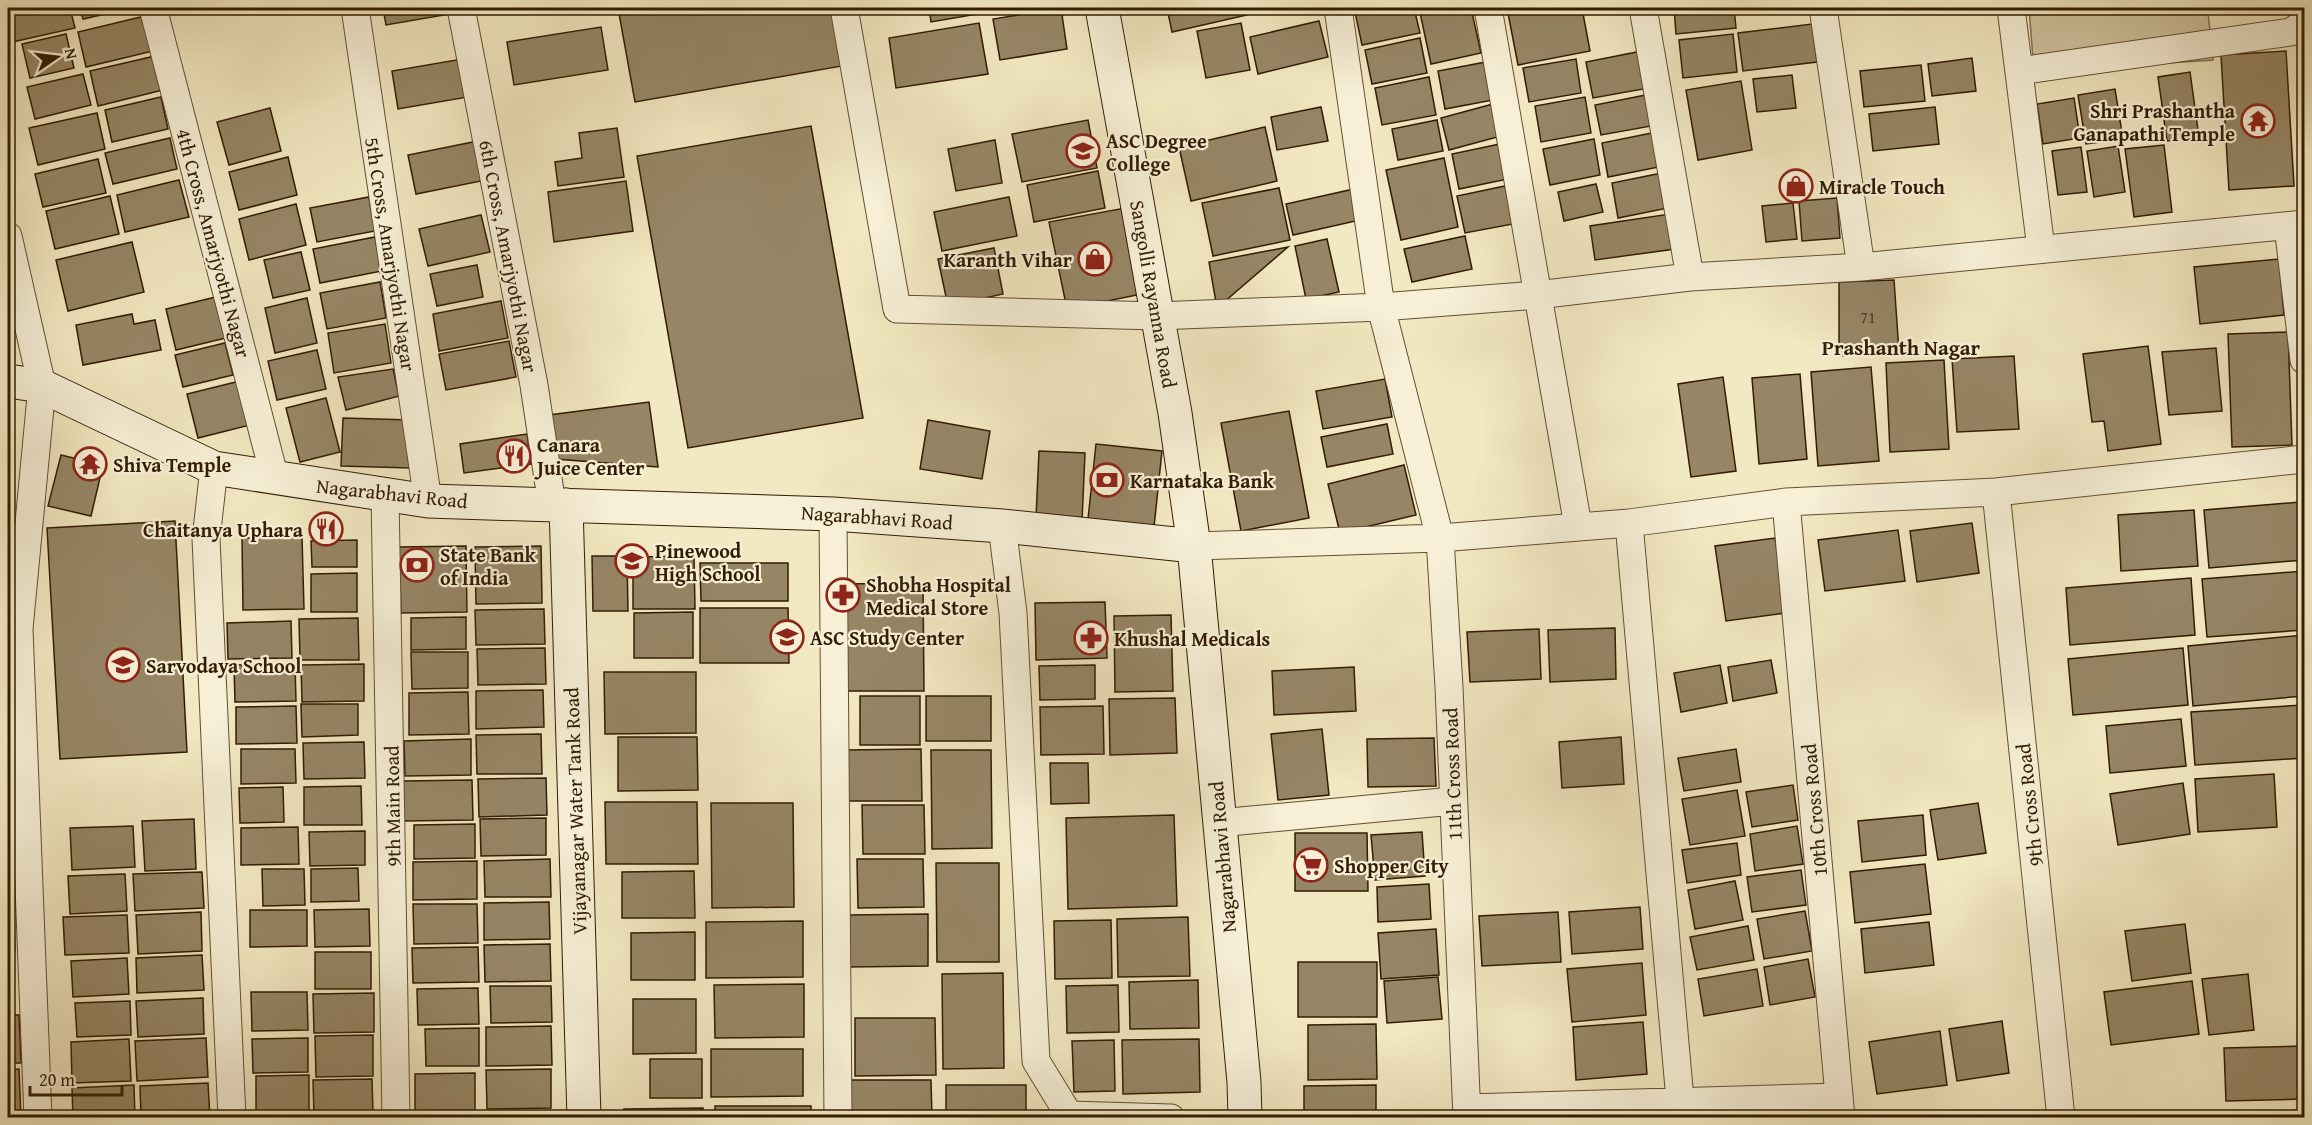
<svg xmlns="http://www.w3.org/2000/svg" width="2312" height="1125" font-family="'Gentium Book Plus',serif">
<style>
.green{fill:#d1c5a1;stroke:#827052;stroke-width:1.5}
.building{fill:#968666;stroke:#321c03;stroke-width:1.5}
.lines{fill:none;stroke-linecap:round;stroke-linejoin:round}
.street-casing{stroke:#624f32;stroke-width:29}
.secondary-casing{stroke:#321c03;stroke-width:35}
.street{stroke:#f7f0d7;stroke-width:27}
.secondary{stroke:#f7f0d7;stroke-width:33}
.labels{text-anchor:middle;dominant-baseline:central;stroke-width:4.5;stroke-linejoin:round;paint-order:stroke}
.number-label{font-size:16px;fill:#4b361c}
.poi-label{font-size:20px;font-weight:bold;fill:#321c03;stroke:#f7f0d7;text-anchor:start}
.street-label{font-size:20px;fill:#321c03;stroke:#f7f0d7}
.neighbourhood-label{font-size:21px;font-weight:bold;fill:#321c03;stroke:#f7f0d7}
</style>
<rect width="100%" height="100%" fill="#f2e8c1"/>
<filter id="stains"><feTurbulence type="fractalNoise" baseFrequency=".00333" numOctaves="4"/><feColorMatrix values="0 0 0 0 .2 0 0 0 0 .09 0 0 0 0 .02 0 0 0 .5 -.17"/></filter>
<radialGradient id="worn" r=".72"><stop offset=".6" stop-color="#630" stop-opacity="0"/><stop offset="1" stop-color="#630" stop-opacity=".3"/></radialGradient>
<path class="green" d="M2029 8H2198L2208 12 2213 60 2034 72Z"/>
<path class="building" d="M8 8H70L75 28 8 43Z
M80 8H132L83 19Z
M202 8H222L203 12Z
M383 8H449L450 14 386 25Z
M618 8H832L842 66 635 102Z
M929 8H977L978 14 931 22Z
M1061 8 1067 49 1000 60 993 19Z
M1167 8H1246L1247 15 1172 32Z
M1376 8H1414L1420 33 1362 45 1355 12Z
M1419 8H1471L1481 53 1431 64Z
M1507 8H1582L1590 51 1518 65Z
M1674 8H1734L1736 28 1676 34Z
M145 16 153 51 86 67 78 32Z
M1319 21 1328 57 1258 74 1250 37Z
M979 23 988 74 896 88 889 38Z
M1241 23 1250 70 1206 78 1197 31Z
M1812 24 1817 62 1743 71 1738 33Z
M601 27 608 70 514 85 507 42Z
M66 34 74 68 30 78 22 44Z
M1733 34 1737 72 1683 78 1679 40Z
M1420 38 1427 73 1372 84 1365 50Z
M1642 51 1649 88 1593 98 1586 62Z
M2286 51 2294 186 2229 190 2221 55Z
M155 56 163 90 98 106 90 71Z
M1972 58 1976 91 1932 96 1928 64Z
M462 59 468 97 398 109 392 71Z
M1576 59 1581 93 1529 102 1523 68Z
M1486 62 1493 100 1445 109 1438 71Z
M1921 65 1925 101 1864 107 1860 71Z
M2190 72 2199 137 2167 141 2158 77Z
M83 74 91 105 35 119 27 87Z
M1792 75 1796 108 1757 112 1753 79Z
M1429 77 1436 115 1382 125 1375 88Z
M1741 81 1752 150 1698 160 1686 90Z
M2115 89 2123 139 2086 144 2078 95Z
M1651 94 1657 125 1601 135 1595 105Z
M161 97 168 129 112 142 105 110Z
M1585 97 1591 133 1541 142 1535 106Z
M2074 98 2080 138 2043 144 2037 104Z
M1493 104 1501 136 1449 150 1441 118Z
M1321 107 1328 141 1277 150 1271 117Z
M1935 107 1939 144 1873 151 1869 114Z
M270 108 281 151 229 165 217 122Z
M97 113 105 149 38 165 29 128Z
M1088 120 1097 168 1022 182 1012 134Z
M1437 120 1443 151 1398 160 1392 129Z
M811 126 863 418 688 448 637 156Z
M1265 127 1277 181 1191 201 1179 147Z
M617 128 624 177 558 186 555 162 582 158 579 133Z
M1657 132 1664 166 1608 177 1602 143Z
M170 138 177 169 113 184 105 153Z
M1594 139 1600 175 1550 185 1543 149Z
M995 140 1002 183 956 191 948 149Z
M478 141 486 180 416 194 408 155Z
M1500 144 1508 179 1459 189 1452 154Z
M2164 145 2172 212 2134 217 2125 149Z
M2118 146 2125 192 2094 197 2087 151Z
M2081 147 2087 192 2058 195 2052 151Z
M288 157 297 195 239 210 229 172Z
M1444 158 1458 227 1401 240 1386 170Z
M98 159 106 193 43 207 35 174Z
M1098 171 1105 208 1034 222 1027 185Z
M1662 173 1668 208 1618 218 1612 183Z
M179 180 189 217 125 232 117 195Z
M626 181 633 231 554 242 548 192Z
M1596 184 1603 212 1564 221 1558 192Z
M1505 186 1513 224 1465 233 1457 196Z
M1279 188 1290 240 1213 256 1202 203Z
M1354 189 1360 220 1293 235 1286 204Z
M110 196 119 234 55 249 46 211Z
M369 197 375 231 317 242 310 208Z
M1009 197 1017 236 942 251 934 212Z
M1837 198 1840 238 1802 241 1799 201Z
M1793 203 1797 239 1766 242 1762 206Z
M296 204 306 245 249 260 239 219Z
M1125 208 1142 294 1067 309 1049 222Z
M1670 214 1675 249 1595 260 1590 226Z
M481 215 490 252 428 266 419 229Z
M1465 236 1472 269 1412 282 1404 249Z
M375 237 382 271 320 283 313 249Z
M1327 239 1339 292 1306 299 1295 246Z
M132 242 144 292 68 311 56 260Z
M1288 247 1217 308 1209 262Z
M994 248 1003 294 948 306 938 259Z
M301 252 310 290 273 298 264 260Z
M2279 259 2284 315 2200 324 2194 267Z
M477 265 483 297 437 306 430 274Z
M1894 280 1899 352 1839 356V282Z
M380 282 386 318 327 329 320 293Z
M220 296 230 337 176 350 166 309Z
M307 298 317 343 275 353 265 308Z
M501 301 508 338 439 351 433 314Z
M132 314 134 324 155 320 161 350 83 365 76 325Z
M385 324 391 363 334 373 328 333Z
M2288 332 2292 445 2232 447 2228 334Z
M509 341 516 377 446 390 439 354Z
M225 343 233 375 183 387 175 355Z
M2148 346 2161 444 2108 451 2104 421 2092 422 2083 354Z
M2216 348 2222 411 2169 415 2162 352Z
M317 350 326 389 277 400 268 361Z
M2014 356 2019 429 1957 432 1952 359Z
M1944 360 1949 449 1890 452 1886 363Z
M1871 367 1879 461 1818 466 1811 372Z
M393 369 399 396 346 410 338 377Z
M1800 374 1807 459 1759 464 1752 378Z
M1723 377 1736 471 1691 477 1678 384Z
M1385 379 1392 417 1323 429 1316 391Z
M240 381 250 425 198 438 187 394Z
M326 398 340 452 300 462 286 408Z
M649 402 658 467 555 459 549 415Z
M1289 411 1309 518 1241 531 1221 423Z
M343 418 411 420 410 468 341 466Z
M928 420 990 431 982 479 920 469Z
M1387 424 1393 454 1327 467 1321 437Z
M527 434 531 464 464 473 460 444Z
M1096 444 1162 451 1154 527 1088 519Z
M1039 451 1085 453 1082 521 1036 518Z
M61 455 103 465 91 516 48 506Z
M1404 465 1416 515 1340 533 1328 484Z
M2300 502 2304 560 2209 568 2204 510Z
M2194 510 2198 566 2121 571 2118 515Z
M175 521 187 752 60 759 47 528Z
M1972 523 1979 573 1917 582 1910 531Z
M1898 530 1905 581 1825 591 1818 540Z
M302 537 304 609 243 610 242 538Z
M1775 538 1786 613 1726 621 1715 546Z
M357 540V567H312L311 541Z
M466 546 467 612 401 613 399 547Z
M541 546 542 603 476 604 475 547Z
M592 556H627L628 611H593Z
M694 556 695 609H633V557Z
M700 563H788V601H701Z
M2304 571V630L2207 637 2202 579Z
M357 573V612H311V574Z
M2191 578 2195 635 2070 645 2066 588Z
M923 583 924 691H839L838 584Z
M1105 602 1107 658 1036 660 1035 603Z
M700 608H788L789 663H700Z
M544 609 545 644 476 645 475 610Z
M693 612V658H634V613Z
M1171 615 1173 691 1115 692 1114 616Z
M466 617V649L411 650V618Z
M358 618 359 660H300L299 619Z
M291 621 292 658 228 659 227 623Z
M1615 628 1616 679 1550 682 1548 630Z
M1539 629 1541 679 1470 682 1467 632Z
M2304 635V696L2193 706 2188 646Z
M545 648 546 684 478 685 477 649Z
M2183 648 2188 705 2073 715 2068 659Z
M411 652H468V688L412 689Z
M1771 660 1777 693 1733 701 1728 667Z
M295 664 296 701 235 702 234 665Z
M364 664V701L302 702 301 665Z
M1095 665V699L1040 700 1039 666Z
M1720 665 1727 703 1681 712 1674 673Z
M1354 667 1356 711 1274 715 1272 671Z
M604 672H696V733L605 734Z
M543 690 544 727 476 729V691Z
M468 692 469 734 409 735V693Z
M860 696H920V745H860Z
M926 696H991V741H926Z
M1175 698 1177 753 1110 755 1109 699Z
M301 704H358V735L302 737Z
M2304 705V758L2195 765 2191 712Z
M296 706 297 743 236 744V707Z
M1103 706 1104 754 1041 755 1040 707Z
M2181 719 2186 766 2110 773 2106 726Z
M1322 729 1329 795 1278 800 1271 734Z
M541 734 542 774H477L476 735Z
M618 737H697L698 790 618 791Z
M1621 737 1624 784 1562 788 1559 742Z
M1434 738 1436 786 1368 787 1367 739Z
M471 739V775L405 776 404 741Z
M364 742 365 778 304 779 303 743Z
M241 749H295L296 783 241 784Z
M921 749 922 801H846V750Z
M1736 749 1741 782 1684 791 1678 758Z
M931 750H991L992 848 932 849Z
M1050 763H1088L1089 803 1051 804Z
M2274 774 2277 827 2198 832 2195 779Z
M546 778 547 815 479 817 478 779Z
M472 780 473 820 404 821 403 781Z
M2183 783 2190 834 2118 845 2110 794Z
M1793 785 1798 820 1752 827 1746 792Z
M361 786 362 825H304V787Z
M283 787 284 822 240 823 239 788Z
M1737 790 1745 836 1690 845 1682 799Z
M13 792 15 844H8V793Z
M605 802H697L698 864H606Z
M711 803H793L794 907 712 908Z
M1978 803 1986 853 1938 860 1930 810Z
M862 805H924L925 854H863Z
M1174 815 1177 906 1068 909 1066 818Z
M1923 815 1926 855 1862 862 1858 821Z
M546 818V855L481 856 480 819Z
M194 819 196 869 145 871 142 821Z
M475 824V858L414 859V825Z
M133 826 135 867 72 870 70 828Z
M1797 826 1803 864 1755 871 1750 834Z
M298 827 299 864 241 865V828Z
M365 831V865L310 866 309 832Z
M1422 832 1425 876 1375 880 1371 835Z
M1295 833H1367L1368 891H1295Z
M1737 843 1741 875 1687 883 1682 850Z
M8 853 10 901H8Z
M550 859 551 897H485L484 861Z
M857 859H923L924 907 858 908Z
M477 861V899L413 900V862Z
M936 863H999V962H937Z
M1925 864 1931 914 1855 923 1850 872Z
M358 868 359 901 311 902V869Z
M262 869H304L305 905 263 906Z
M1801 870 1806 905 1752 912 1747 877Z
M694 871 695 918H622V872Z
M202 872 204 908 135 911 133 874Z
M125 874 127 911 70 914 68 876Z
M1735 881 1743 920 1695 929 1688 890Z
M1429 884 1431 919 1378 922 1377 887Z
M549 902 550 939 484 940V903Z
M413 904H477L478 943 414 944Z
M1640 907 1643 949 1572 954 1569 912Z
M8 908H13L15 952H8Z
M369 909 370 946 315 947 314 910Z
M250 910H307V946L250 947Z
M1805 911 1812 951 1764 959 1757 919Z
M201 912 202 951 138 954 136 915Z
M1558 912 1561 962 1482 966 1479 916Z
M928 914V966L849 967V915Z
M127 915 129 953 65 955 63 917Z
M1188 917 1190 976 1118 977 1117 919Z
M1111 920 1112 978 1055 979 1054 921Z
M803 921V977L706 978V922Z
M1929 922 1934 965 1865 973 1861 929Z
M2185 924 2191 973 2132 981 2125 931Z
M1748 926 1754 960 1697 970 1690 937Z
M1436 929 1439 975 1381 979 1378 933Z
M695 932V980H631V933Z
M550 944 551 981 485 982 484 945Z
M478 947 479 982 413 983 412 948Z
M315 952H371V989H315Z
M202 955 204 990 137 993 136 958Z
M8 956H11L14 1006 8 1007Z
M127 958 129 994 73 997 71 961Z
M1808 959 1815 997 1770 1005 1764 967Z
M1298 962H1377V1017H1298Z
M1642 963 1646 1015 1572 1022 1567 969Z
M1757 969 1763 1006 1704 1016 1698 979Z
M1003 973 1004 1068 943 1069 942 974Z
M2248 974 2254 1030 2209 1035 2202 979Z
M1438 977 1442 1019 1387 1023 1384 981Z
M1198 980 1199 1028 1130 1029 1129 982Z
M2192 981 2199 1034 2111 1045 2104 992Z
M804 984V1037L715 1038 714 985Z
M1118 985 1119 1032 1067 1033 1066 986Z
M490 986H551L552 1022 491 1023Z
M478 988 479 1024 418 1025 417 989Z
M251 992H307L308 1030 252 1031Z
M374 993V1032L314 1033 313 994Z
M203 998 204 1034 138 1037 136 1001Z
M633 999H696V1053L633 1054Z
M130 1001 131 1035 77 1037 75 1003Z
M8 1015H19L21 1063H8Z
M855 1018H935L936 1075 855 1076Z
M2002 1021 2009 1073 1957 1081 1949 1029Z
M1643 1022 1647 1074 1576 1080 1573 1027Z
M1376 1024 1377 1079 1308 1080V1025Z
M551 1026 552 1065 486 1066V1027Z
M479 1028V1066H426L425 1029Z
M1940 1031 1947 1085 1877 1094 1869 1042Z
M373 1035V1076L316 1077 315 1036Z
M206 1038 208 1077 137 1081 135 1041Z
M308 1038V1072L253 1073 252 1039Z
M129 1039 131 1081 72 1083 71 1042Z
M1199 1039 1200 1092 1123 1094 1122 1040Z
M1114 1040 1115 1091 1074 1092 1072 1041Z
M2304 1046V1099L2226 1101 2224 1048Z
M711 1049H803V1096L711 1097Z
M650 1059H702V1098H650Z
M19 1069 21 1118H8V1070Z
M551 1069V1108L487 1109 486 1070Z
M475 1073V1110L415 1111V1074Z
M309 1075V1110L256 1111V1076Z
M372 1079 373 1114 314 1115 313 1080Z
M851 1080H931L932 1118H851Z
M208 1083 210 1118H141L140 1086Z
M134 1085 135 1118H73L72 1088Z
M946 1085H1026V1118H946Z
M1376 1085V1118H1304V1086Z
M715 1106H811V1118H715Z
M703 1108V1118H624V1109Z
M2296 1110 2297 1118H2235Z
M552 1113V1118H487V1114Z
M484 1115V1118H420V1116Z"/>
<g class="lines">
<defs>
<path id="street" d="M153 8 275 479
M355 8 428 501
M461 8 534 385 552 505
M844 8 897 309 1157 316 1381 307 1537 295 1690 277 1861 267
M1338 8 1381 307 1440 538 1449 687 1467 1118
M1488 8 1578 526
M1643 8 1690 277
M1823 8 1861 267 2304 224
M2011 8 2041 249
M2019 71 2291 32 2304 23
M2288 226 2304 360
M8 236 42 386 19 629 38 1118
M214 468 206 539 232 1118
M1996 492 2061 1118
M385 495 396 1118
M1786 502 1841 1118
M833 514 838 1118
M1629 523 1680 1100
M1002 526 1013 613 1036 1061 1069 1115 1171 1118
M1194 546 1440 538 1629 523 1786 502 1996 492 2304 459
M1219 823 1453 801
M1467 1108 1839 1097"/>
<path id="secondary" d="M1102 8 1175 413 1194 546 1244 1082 1245 1118
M8 381 42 386 214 468 428 501 833 514 1002 526 1194 546
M566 505 584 1118"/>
</defs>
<use href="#street" class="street-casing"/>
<use href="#secondary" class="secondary-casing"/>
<use href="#street" class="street"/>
<use href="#secondary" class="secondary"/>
</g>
<defs>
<symbol id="temple-ring" viewBox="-11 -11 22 22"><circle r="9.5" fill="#f7f0d7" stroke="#8f2418" stroke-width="1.5"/><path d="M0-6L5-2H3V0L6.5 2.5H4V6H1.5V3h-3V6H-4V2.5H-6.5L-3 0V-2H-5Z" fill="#8f2418"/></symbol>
<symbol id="university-ring" viewBox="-11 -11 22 22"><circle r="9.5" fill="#f7f0d7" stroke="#8f2418" stroke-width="1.5"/><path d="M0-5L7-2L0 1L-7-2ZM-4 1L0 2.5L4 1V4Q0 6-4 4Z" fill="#8f2418"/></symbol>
<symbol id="shop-ring" viewBox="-11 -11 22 22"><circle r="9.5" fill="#f7f0d7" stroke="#8f2418" stroke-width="1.5"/><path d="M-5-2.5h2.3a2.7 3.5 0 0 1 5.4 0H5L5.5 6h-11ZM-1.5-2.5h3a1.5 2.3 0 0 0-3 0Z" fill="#8f2418"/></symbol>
<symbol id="restaurant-ring" viewBox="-11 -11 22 22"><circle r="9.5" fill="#f7f0d7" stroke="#8f2418" stroke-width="1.5"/><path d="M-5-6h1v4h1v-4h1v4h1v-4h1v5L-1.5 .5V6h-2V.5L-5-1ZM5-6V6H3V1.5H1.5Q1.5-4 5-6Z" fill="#8f2418"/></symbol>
<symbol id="bank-ring" viewBox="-11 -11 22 22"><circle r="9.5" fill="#f7f0d7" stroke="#8f2418" stroke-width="1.5"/><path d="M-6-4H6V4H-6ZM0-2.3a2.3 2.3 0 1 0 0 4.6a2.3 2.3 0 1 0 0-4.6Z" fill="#8f2418"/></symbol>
<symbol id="school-ring" viewBox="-11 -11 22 22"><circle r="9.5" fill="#f7f0d7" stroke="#8f2418" stroke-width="1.5"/><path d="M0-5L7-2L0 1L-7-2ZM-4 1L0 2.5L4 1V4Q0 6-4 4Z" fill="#8f2418"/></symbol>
<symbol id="pharmacy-ring" viewBox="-11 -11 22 22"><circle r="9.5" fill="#f7f0d7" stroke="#8f2418" stroke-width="1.5"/><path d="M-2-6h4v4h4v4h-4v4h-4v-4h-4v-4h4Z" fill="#8f2418"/></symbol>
<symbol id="supermarket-ring" viewBox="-11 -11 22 22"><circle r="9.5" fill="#f7f0d7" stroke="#8f2418" stroke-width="1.5"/><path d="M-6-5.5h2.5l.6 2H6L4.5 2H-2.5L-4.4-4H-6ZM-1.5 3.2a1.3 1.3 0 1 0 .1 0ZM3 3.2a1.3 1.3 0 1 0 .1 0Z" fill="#8f2418"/></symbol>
</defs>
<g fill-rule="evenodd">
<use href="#temple-ring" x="2239" y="102" width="38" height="38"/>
<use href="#university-ring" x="1064" y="132" width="38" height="38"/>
<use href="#shop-ring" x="1777" y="167" width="38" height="38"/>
<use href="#shop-ring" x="1076" y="240" width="38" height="38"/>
<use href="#restaurant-ring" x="495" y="437" width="38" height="38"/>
<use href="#temple-ring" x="71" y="445" width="38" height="38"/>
<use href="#bank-ring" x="1088" y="461" width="38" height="38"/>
<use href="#restaurant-ring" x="307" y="510" width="38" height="38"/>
<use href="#school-ring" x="613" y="542" width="38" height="38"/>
<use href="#bank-ring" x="398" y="546" width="38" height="38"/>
<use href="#pharmacy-ring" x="824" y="576" width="38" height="38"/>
<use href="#university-ring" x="768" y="618" width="38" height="38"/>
<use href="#pharmacy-ring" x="1072" y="619" width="38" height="38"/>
<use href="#school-ring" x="104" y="646" width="38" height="38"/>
<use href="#supermarket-ring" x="1292" y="846" width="38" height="38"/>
</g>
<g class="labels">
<g class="number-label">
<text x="1868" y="317">71</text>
</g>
<g class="poi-label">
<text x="2235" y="110" text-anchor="end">Shri Prashantha<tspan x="2235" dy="23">Ganapathi Temple</tspan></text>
<text x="1106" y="140">ASC Degree<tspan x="1106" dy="23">College</tspan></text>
<text x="1819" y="186">Miracle Touch</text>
<text x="1072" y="259" text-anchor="end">Karanth Vihar</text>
<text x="537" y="444">Canara<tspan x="537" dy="23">Juice Center</tspan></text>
<text x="113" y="464">Shiva Temple</text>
<text x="1130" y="480">Karnataka Bank</text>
<text x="303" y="529" text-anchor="end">Chaitanya Uphara</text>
<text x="655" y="550">Pinewood<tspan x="655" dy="23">High School</tspan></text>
<text x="440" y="554">State Bank<tspan x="440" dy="23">of India</tspan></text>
<text x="866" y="584">Shobha Hospital<tspan x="866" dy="23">Medical Store</tspan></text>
<text x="810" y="637">ASC Study Center</text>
<text x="1114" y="638">Khushal Medicals</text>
<text x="146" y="665">Sarvodaya School</text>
<text x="1334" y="865">Shopper City</text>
</g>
<g class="street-label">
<text transform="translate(214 243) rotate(75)">4th Cross, Amarjyothi Nagar</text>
<text transform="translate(391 254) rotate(81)">5th Cross, Amarjyothi Nagar</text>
<text transform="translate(509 256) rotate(79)">6th Cross, Amarjyothi Nagar</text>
<text transform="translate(1154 294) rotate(80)">Sangolli Rayanna Road</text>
<text transform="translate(392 493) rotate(6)">Nagarabhavi Road</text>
<text transform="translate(877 517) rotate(4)">Nagarabhavi Road</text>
<text transform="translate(1452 774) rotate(-92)">11th Cross Road</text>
<text transform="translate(2029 805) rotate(-96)">9th Cross Road</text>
<text transform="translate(392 806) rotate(-91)">9th Main Road</text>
<text transform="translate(1814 810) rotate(-95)">10th Cross Road</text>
<text transform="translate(575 811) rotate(-92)">Vijayanagar Water Tank Road</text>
<text transform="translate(1222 857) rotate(-95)">Nagarabhavi Road</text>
</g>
<g class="neighbourhood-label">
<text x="1901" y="347">Prashanth Nagar</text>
</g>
</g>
<rect width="2312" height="1125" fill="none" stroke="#f2e8c1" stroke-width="30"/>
<rect x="9" y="9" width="2294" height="1107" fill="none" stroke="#321c03" stroke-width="3"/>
<rect x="15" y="15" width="2282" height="1095" fill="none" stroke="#321c03" stroke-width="1.5"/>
<g transform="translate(57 57) rotate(76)" stroke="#f7f0d7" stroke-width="4.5" paint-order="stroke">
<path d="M0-4.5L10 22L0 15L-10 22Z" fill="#321c03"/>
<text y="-9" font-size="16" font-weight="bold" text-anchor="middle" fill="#321c03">N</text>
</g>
<path d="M30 1086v9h92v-9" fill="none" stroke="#321c03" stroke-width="3"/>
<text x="39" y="1086" font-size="18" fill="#321c03" stroke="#f7f0d7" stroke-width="4.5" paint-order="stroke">20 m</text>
<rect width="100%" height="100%" filter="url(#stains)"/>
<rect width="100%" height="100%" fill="url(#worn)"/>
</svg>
